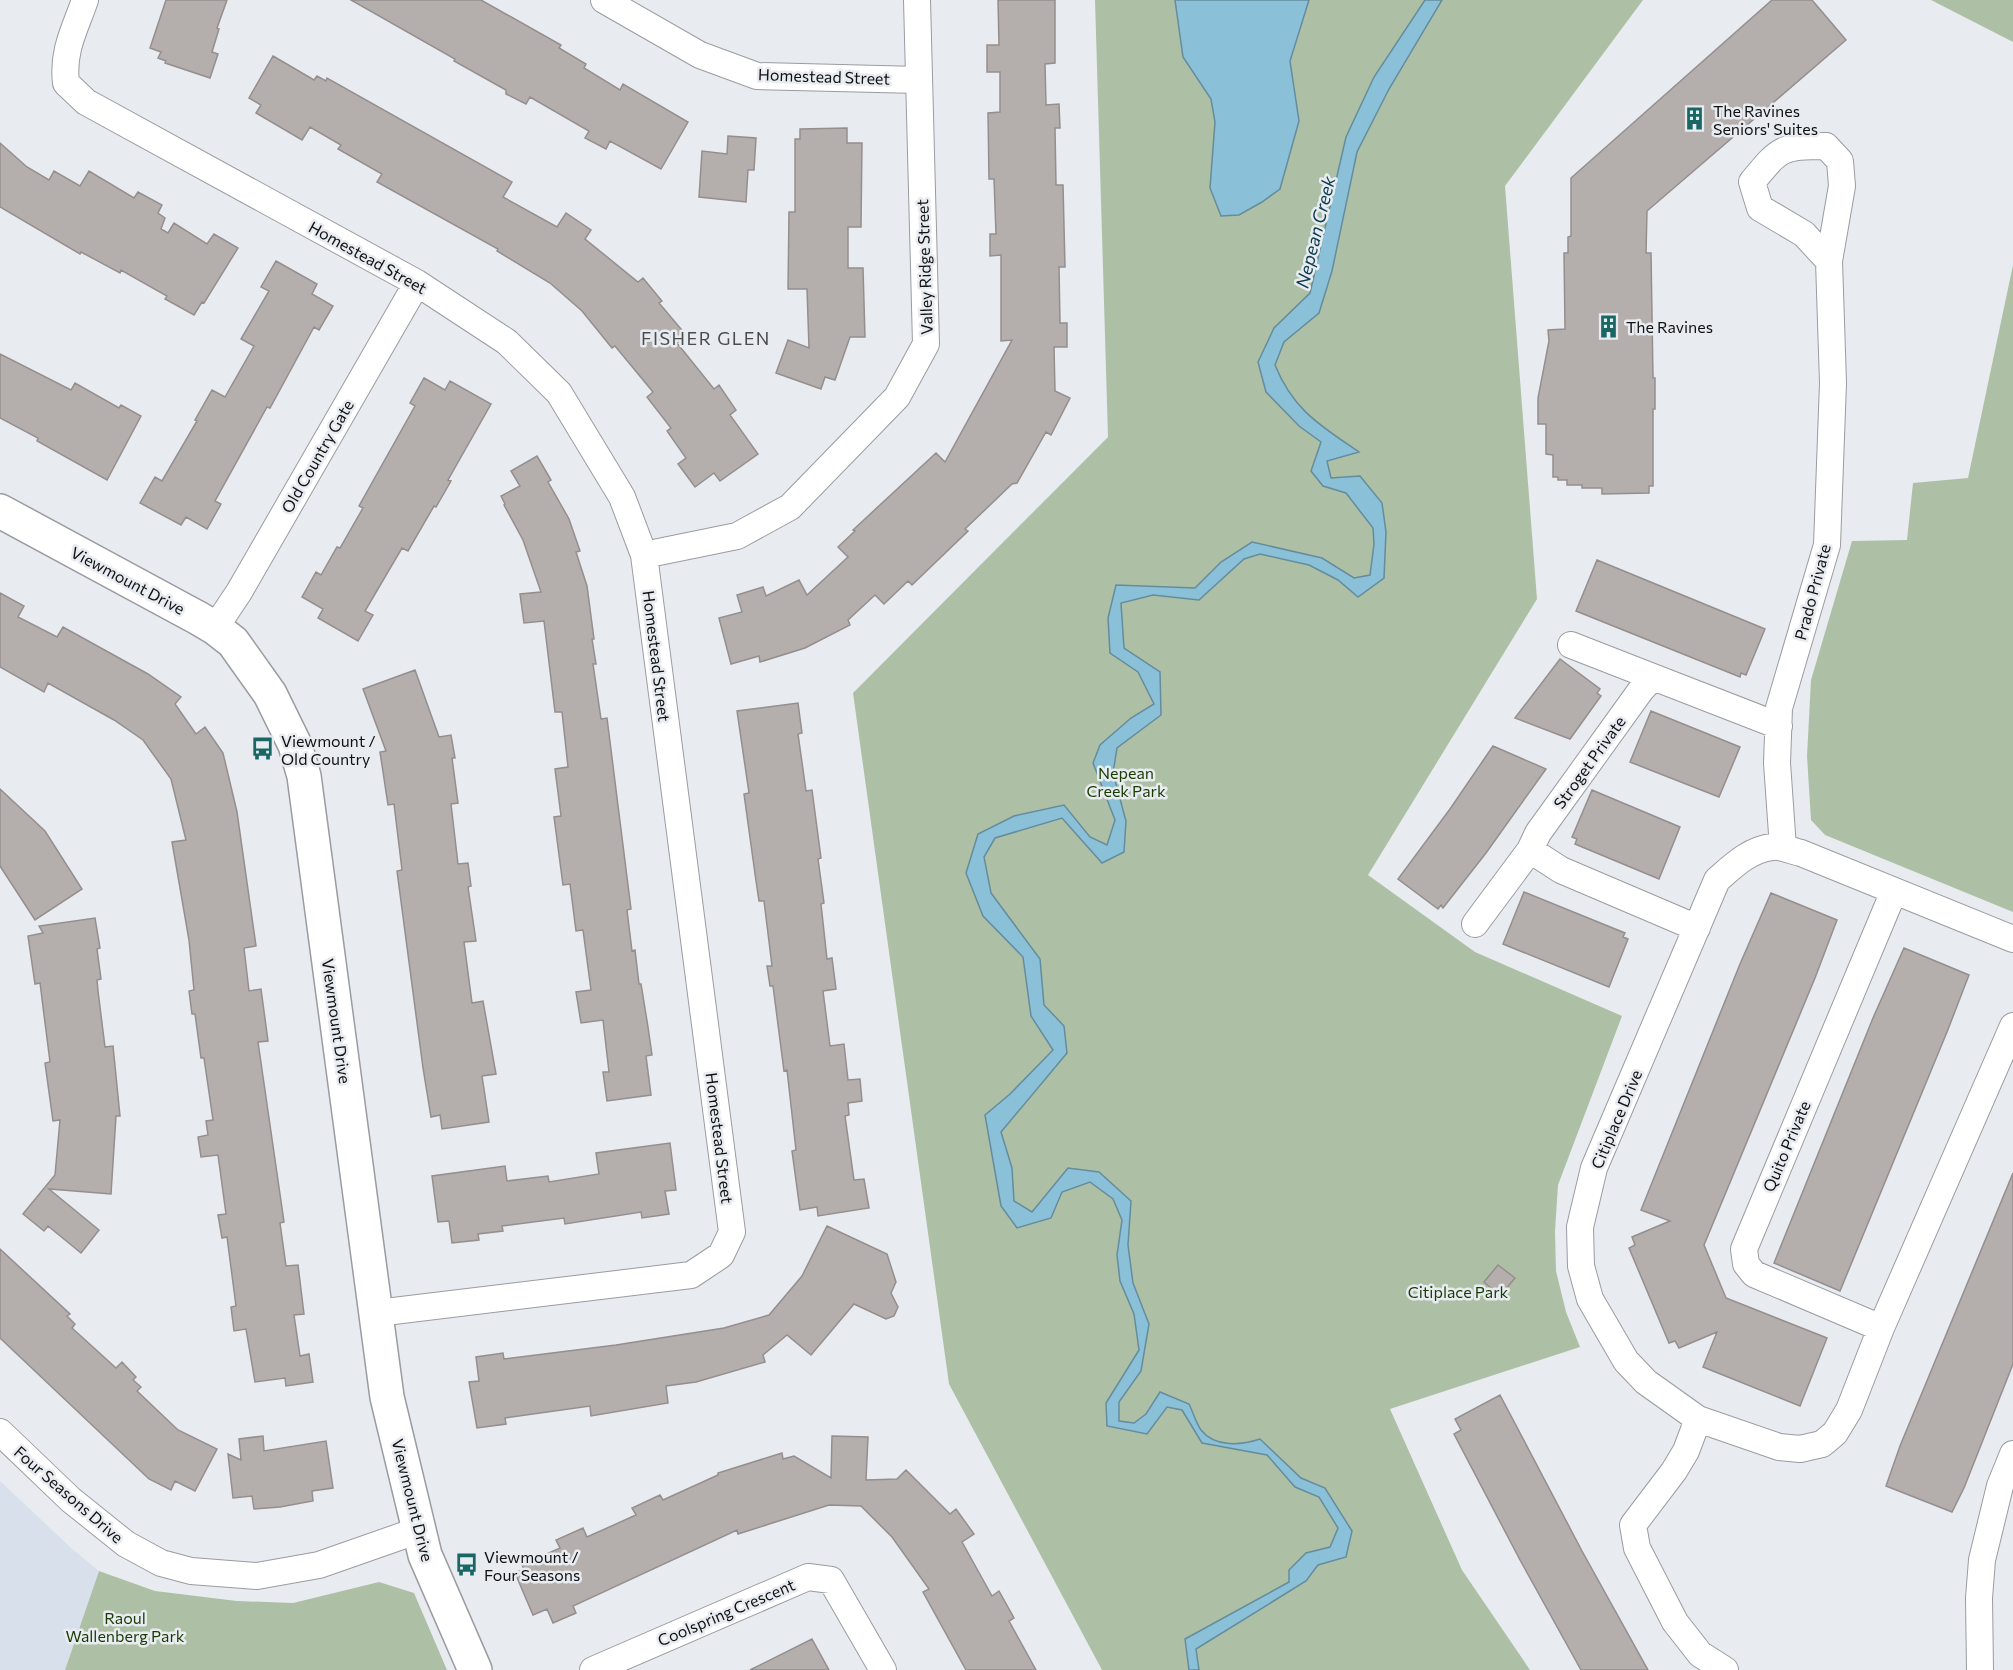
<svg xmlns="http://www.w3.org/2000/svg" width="2013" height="1670" font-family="Commissioner,sans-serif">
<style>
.built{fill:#d8e0eb}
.green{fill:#adc0a5}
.water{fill:#8ac1d8;stroke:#658c9d;stroke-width:1.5}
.building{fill:#b4aead;stroke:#958e8e;stroke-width:1.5}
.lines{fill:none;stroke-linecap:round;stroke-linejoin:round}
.street-casing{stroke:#999ca1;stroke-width:28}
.secondary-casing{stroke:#999ca1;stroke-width:36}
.street{stroke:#fff;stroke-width:26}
.secondary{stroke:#fff;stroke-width:33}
.labels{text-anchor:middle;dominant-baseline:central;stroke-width:5;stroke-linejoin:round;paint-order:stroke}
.street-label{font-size:16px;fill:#101112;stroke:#e8ecf1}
.poi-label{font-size:16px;fill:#101112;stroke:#e8ecf1;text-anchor:start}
.park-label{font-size:16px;fill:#173b00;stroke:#e8ecf1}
.water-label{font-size:18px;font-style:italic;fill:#093b4c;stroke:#e8ecf1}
.neighbourhood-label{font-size:18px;letter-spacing:1.5px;fill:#4a4c50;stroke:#e8ecf1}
</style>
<rect width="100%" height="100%" fill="#e8ecf1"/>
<path class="built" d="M0 1481 71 1548 99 1571 65 1670H0Z"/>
<path class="green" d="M1095 0H1643L1505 186 1537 599 1368 875 1475 952 1622 1016 1558 1185 1555 1231 1556 1271 1566 1312 1580 1347 1390 1409 1462 1570 1530 1670H1102L949 1384 853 693 1108 437Z
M1931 0H2013V42Z
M2013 265V912L1825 835 1811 820 1807 756 1811 680 1852 541 1907 540 1913 483 1968 478Z
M99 1571 155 1591 237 1601 293 1603 379 1582 414 1593 447 1670H65Z"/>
<path class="water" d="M1175 0H1309L1290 61 1299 121 1280 189 1262 202 1239 215 1221 216 1210 188 1215 122 1211 99 1183 57Z
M1425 0H1442L1389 89 1357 152 1332 271 1319 313 1284 342 1275 365C1293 410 1321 426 1359 452L1327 461 1331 478 1360 476 1382 503 1386 532 1384 578 1358 597 1338 580 1309 565 1260 554 1244 559 1199 600 1153 595 1121 603 1124 648 1160 672 1161 715 1117 748 1113 773 1126 821 1124 852 1102 863 1062 818 995 838 984 857 991 893 1040 959 1044 1005 1064 1026 1067 1053 1001 1132 1012 1168 1014 1201 1032 1212 1068 1168 1099 1172 1131 1201 1128 1245 1133 1283 1149 1324 1141 1371 1119 1402V1421L1134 1423 1146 1414 1160 1392 1189 1404C1193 1412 1196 1423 1201 1430 1215 1448 1242 1445 1260 1439L1301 1478 1325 1488 1352 1531 1346 1557 1318 1565 1306 1581 1196 1649 1199 1670H1189L1185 1639 1289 1582V1570L1306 1553 1330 1547 1338 1528 1319 1497 1295 1487 1267 1455 1202 1443 1182 1410 1167 1407 1147 1434 1107 1426 1106 1403 1139 1350 1134 1314 1120 1281 1117 1255 1122 1220 1113 1199 1090 1182 1062 1192 1051 1218 1017 1228 1001 1206 985 1115 1010 1094 1053 1050 1031 1016 1023 957 983 916 966 873 978 834 1014 816 1064 805 1090 837 1107 845 1115 820 1093 763 1100 745 1131 718 1154 704 1138 672 1110 653 1108 618 1116 585 1195 588 1221 562 1252 542 1322 558 1354 578 1370 575 1374 544 1373 528 1346 493 1323 486 1311 471 1321 442 1299 426 1266 392 1258 362 1274 328 1310 293 1346 137 1374 77Z"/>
<path class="building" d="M166 0H227L217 28 219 29 212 52 218 54 210 78 165 63 166 61 158 58 161 52 150 48Z
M351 0H481L561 45 559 48 586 64 584 68 620 90 623 84 688 122 661 169 610 141 606 149 585 138 589 131 530 97 526 104 506 94V90L454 61 455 59Z
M998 0H1055V63L1045 64 1046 105 1059 104 1060 128H1055L1056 185H1063L1065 267H1059L1060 323H1067V347H1054L1055 391 1070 398 1051 435 1046 432 1017 483 1012 484 965 529 968 531 912 585 908 581 884 604 875 595 848 620 850 625 805 648 760 662 759 656 731 664 719 618 742 612 737 595 763 587 766 596 799 580 807 595 848 557 838 547 855 531 853 530 936 453 945 462 1012 340 1001 341V255L990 256V234H996L994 179H989L988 113 1000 112V72H987V45H999Z
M1772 0H1812L1846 40 1647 211 1646 253H1651L1653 378H1655V409H1653V486H1649V493L1602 494V488H1582V485H1567V480H1558V477H1553V455L1546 454V424H1538V398L1549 341 1548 330 1565 329 1564 253H1568V237L1571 236V178Z
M273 56 314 80 317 76 326 81 327 78 512 182 503 197 557 227 566 213 591 230 585 239 638 282 643 278 662 301 659 303 686 335 677 343 714 389 719 385 736 410 730 415 758 454 720 481 714 473 695 487 678 464 686 458 667 431 671 428 647 397 653 392 615 346 612 348 582 311 550 283 497 251 498 249 377 182 382 174 338 149 341 145 310 127 302 140 256 113 261 105 249 98Z
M847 128V143H862L861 227H848V268H863L865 337H850L835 380 825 377 821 389 776 373 788 340 809 348 807 289H788L789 212H795V139H800V129Z
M728 136 756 138 754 170H748L746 202 699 197 702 151 727 154Z
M0 143 27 167 49 180 54 171 80 186 89 171 134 198 138 192 162 205 158 213 165 218 161 229 168 233 174 223 207 244 214 234 238 248 204 303 202 302 194 315 165 299 167 296 121 270 120 273 81 252 80 254 0 207Z
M276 261 317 284 312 294 333 306 319 330 314 327 270 408 267 407 215 501 221 504 207 529 186 517 181 525 140 503 155 477 162 481 197 421 195 420 212 390 225 397 254 346 241 339 269 291 261 287Z
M0 354 71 390 75 383 119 408 121 405 141 416 107 480 37 441 38 438 0 418Z
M424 378 445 390 450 381 491 404 448 480 451 481 436 507 434 506 408 551 402 548 365 611 373 615 358 641 318 618 323 609 302 597 316 572 321 575 337 547 340 548 363 508 359 506 415 406 410 403Z
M537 456 551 480 548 482 569 519 580 551 576 552 587 586 594 639H592L596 664H593L601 719 607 718 631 909 627 910 632 951 635 950 639 984H641L648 1027 652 1055 646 1056 651 1095 607 1101 603 1072H609L603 1020 581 1023 576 992 591 990 583 930 576 931 570 884 563 885 554 817 561 816 555 769 568 767 562 712H555L544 621 524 623 520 594 541 592 523 540 504 505 505 504 501 496 520 486 511 471Z
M1597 560 1765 629 1746 675 1741 673 1740 677 1576 611Z
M0 593 24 606 18 617 57 637 63 627 148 674 181 697 175 704 196 734 205 727 223 753 237 812 256 946 244 948 249 991 261 989 268 1041 258 1042 284 1222 280 1223 286 1266 298 1265 304 1314 294 1315 300 1356 309 1354 313 1382 286 1386 285 1378 255 1382 246 1329 234 1331 231 1307 236 1306 227 1237 222 1238 218 1215 226 1214 218 1155 201 1157 198 1137 208 1135 206 1121 213 1120 204 1058H201L195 1014H192L189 991 194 990 189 940 172 842 186 840 171 779 143 740 114 720 48 683 44 692 0 667Z
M1560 659 1600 689 1597 693 1601 696 1570 739 1515 718Z
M415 670 439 737 451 735 455 758H452L458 803 451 804 458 864 468 863 471 886 468 887 476 941 464 942 472 1003 483 1001 496 1074 482 1076 489 1122 442 1129 440 1115 431 1117 423 1068 397 871 402 870 394 804 388 805 380 752 386 751 363 689Z
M798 703 802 733 798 734 806 791 812 790 821 858 818 859 824 903 821 904 827 959 832 958 836 989 823 991 830 1046 844 1044 848 1080 860 1079 862 1101 848 1103 849 1115 845 1116 854 1180 864 1179 869 1208 818 1216 817 1207 800 1210 792 1151 796 1150 787 1070 784 1071 773 986H770L767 966H772L764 901H759L756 881 744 794 749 793 737 711Z
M1651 711 1740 747 1719 797 1630 762Z
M1493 746 1546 769 1486 853 1443 908 1441 905 1438 909 1398 879 1450 809Z
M0 789 45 831 82 889 35 920 0 866Z
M1592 790 1680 827 1659 879 1575 844 1577 839 1572 837Z
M1524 892 1625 933 1623 937 1628 939 1609 987 1503 944Z
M1771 893 1837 920 1815 978 1704 1245 1726 1298 1827 1338 1800 1406 1703 1367 1717 1332 1679 1348 1675 1341 1669 1343 1629 1248 1635 1245 1632 1237 1670 1221 1641 1210 1740 964Z
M95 918 100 948 97 949 101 979 97 980 98 991 105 1047 113 1046 120 1116H116L111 1194 49 1189 99 1230 81 1253 48 1226 44 1231 23 1214 55 1175 60 1120 53 1121 45 1063 50 1062 40 983 35 984 28 936 43 933 39 926Z
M1904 948 1969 975 1947 1032 1840 1291 1774 1263 1873 1018Z
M670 1143 676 1190 665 1191 669 1214 642 1218 641 1212 565 1224 564 1218 502 1226 503 1231 478 1234 479 1240 452 1243 449 1221 438 1222 432 1176 505 1166 507 1181 548 1176 549 1182 599 1174 596 1153Z
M2013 1173V1364L1964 1488 1952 1512 1886 1486 1900 1446Z
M827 1226 887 1254 896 1282 891 1293 898 1307 894 1316 886 1319 854 1304 811 1355 787 1335 763 1355 765 1362 696 1382 666 1386 668 1403 591 1416 590 1406 505 1418 506 1424 477 1428 469 1382 479 1381 476 1357 503 1353 504 1359 616 1345 724 1328 769 1315 802 1276Z
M0 1249 70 1314 67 1316 75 1324 72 1328 116 1368 122 1362 136 1377 133 1380 141 1387 137 1391 178 1430 217 1449 195 1491 175 1481 171 1490 149 1479 0 1338Z
M1498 1265 1515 1278 1500 1296 1484 1282Z
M1500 1395 1582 1551 1648 1670H1581L1520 1560 1454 1434 1461 1430 1455 1419Z
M263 1436 264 1451 326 1441 333 1488 312 1491 313 1501 280 1507 254 1509 252 1496 233 1498 228 1454 241 1460 239 1439Z
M832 1436 868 1437 866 1480 897 1479 906 1470 950 1514 956 1509 974 1534 962 1542 992 1596 999 1591 1014 1618 1009 1621 1036 1670H966L923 1592 929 1589 892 1537 861 1506 829 1505 738 1534 737 1530 573 1606 576 1613 553 1623 547 1609 533 1615 515 1573 524 1569 522 1565 560 1548 556 1540 583 1528 587 1537 636 1515 632 1508 660 1495 663 1500 718 1475V1473L782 1453 783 1459 794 1456 831 1478Z
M812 1639 829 1670H750Z"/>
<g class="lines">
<defs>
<path id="street" d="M85 0C75 29 62 51 66 83L86 102 417 283 507 342 559 393 622 497 644 555 732 1232 721 1255 691 1275 377 1313
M604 0 700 55 757 76 919 80
M644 555 737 536 790 507 897 397 926 344 917 0
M215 628 239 592 417 283
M1571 645 1653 677
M1783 848 1777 763 1779 708 1827 545 1833 383 1829 261 1842 186 1840 161 1826 146C1781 146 1780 148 1752 182L1760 208 1804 234 1829 261
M1475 924 1530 850
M1697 928 1561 870 1530 850 1538 833 1641 690 1653 677 1779 726
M2013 939 1801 853C1792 851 1781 846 1773 847 1750 849 1733 866 1717 880L1594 1168 1580 1227 1581 1266 1590 1299 1626 1361 1646 1382 1698 1419 1779 1447 1800 1449 1822 1444 1835 1433 1849 1410 1881 1328 2013 1026
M1881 1328 1754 1274 1746 1264 1744 1249 1894 891
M1698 1419 1686 1451 1674 1471 1633 1525 1637 1548 1675 1622 1700 1654 1725 1670
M0 1432 71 1500 126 1544 161 1563 191 1571 257 1576 319 1565 419 1530
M593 1670 808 1577 831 1580 883 1670
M1980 1670 1979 1598 1982 1560 2000 1486 2013 1454"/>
<path id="secondary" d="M0 511 198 618 215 628 233 642 270 694 295 745 304 776 387 1397 425 1555 475 1670"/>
</defs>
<use href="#street" class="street-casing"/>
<use href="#secondary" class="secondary-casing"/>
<use href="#street" class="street"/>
<use href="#secondary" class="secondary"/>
</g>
<defs>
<symbol id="building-bare" viewBox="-9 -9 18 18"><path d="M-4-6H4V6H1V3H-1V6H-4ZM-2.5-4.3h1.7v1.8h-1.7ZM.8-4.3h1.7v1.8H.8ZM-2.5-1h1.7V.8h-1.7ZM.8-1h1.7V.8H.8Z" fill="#196765" stroke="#e8ecf1" stroke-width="2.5" paint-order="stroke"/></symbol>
<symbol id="bus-bare" viewBox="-9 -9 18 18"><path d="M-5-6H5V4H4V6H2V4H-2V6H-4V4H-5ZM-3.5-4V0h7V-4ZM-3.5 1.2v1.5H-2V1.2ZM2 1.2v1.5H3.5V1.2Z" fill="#196765" stroke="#e8ecf1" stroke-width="2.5" paint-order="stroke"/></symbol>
</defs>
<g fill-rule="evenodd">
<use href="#building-bare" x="1678" y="102" width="33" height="33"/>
<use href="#building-bare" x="1592" y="310" width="33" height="33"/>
<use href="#bus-bare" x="246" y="732" width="33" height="33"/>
<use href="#bus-bare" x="450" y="1548" width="33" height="33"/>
</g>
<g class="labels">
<g class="street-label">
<text transform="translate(824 76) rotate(2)">Homestead Street</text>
<text transform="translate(368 257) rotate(29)">Homestead Street</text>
<text transform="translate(924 267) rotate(-92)">Valley Ridge Street</text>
<text transform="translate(317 456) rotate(-60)">Old Country Gate</text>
<text transform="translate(128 580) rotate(28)">Viewmount Drive</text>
<text transform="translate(1812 592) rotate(-75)">Prado Private</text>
<text transform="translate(657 656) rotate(83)">Homestead Street</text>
<text transform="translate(1589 762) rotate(-54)">Stroget Private</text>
<text transform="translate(337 1021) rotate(82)">Viewmount Drive</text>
<text transform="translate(1616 1119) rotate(-67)">Citiplace Drive</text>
<text transform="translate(720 1138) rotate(83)">Homestead Street</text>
<text transform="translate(1786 1146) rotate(-67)">Quito Private</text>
<text transform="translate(69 1494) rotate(41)">Four Seasons Drive</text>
<text transform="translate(413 1500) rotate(76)">Viewmount Drive</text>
<text transform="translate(726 1612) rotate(-23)">Coolspring Crescent</text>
</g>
<g class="poi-label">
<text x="1713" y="110">The Ravines<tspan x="1713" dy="18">Seniors' Suites</tspan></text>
<text x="1626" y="326">The Ravines</text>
<text x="281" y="740">Viewmount /<tspan x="281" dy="18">Old Country</tspan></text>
<text x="484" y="1556">Viewmount /<tspan x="484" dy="18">Four Seasons</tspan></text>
</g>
<g class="park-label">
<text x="1126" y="772">Nepean<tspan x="1126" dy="18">Creek Park</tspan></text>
<text x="1458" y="1291">Citiplace Park</text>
<text x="125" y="1617">Raoul<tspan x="125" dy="18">Wallenberg Park</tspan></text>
</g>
<g class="water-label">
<text transform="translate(1315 232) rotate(-76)">Nepean Creek</text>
</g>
<g class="neighbourhood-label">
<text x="706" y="338">FISHER GLEN</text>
</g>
</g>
</svg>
